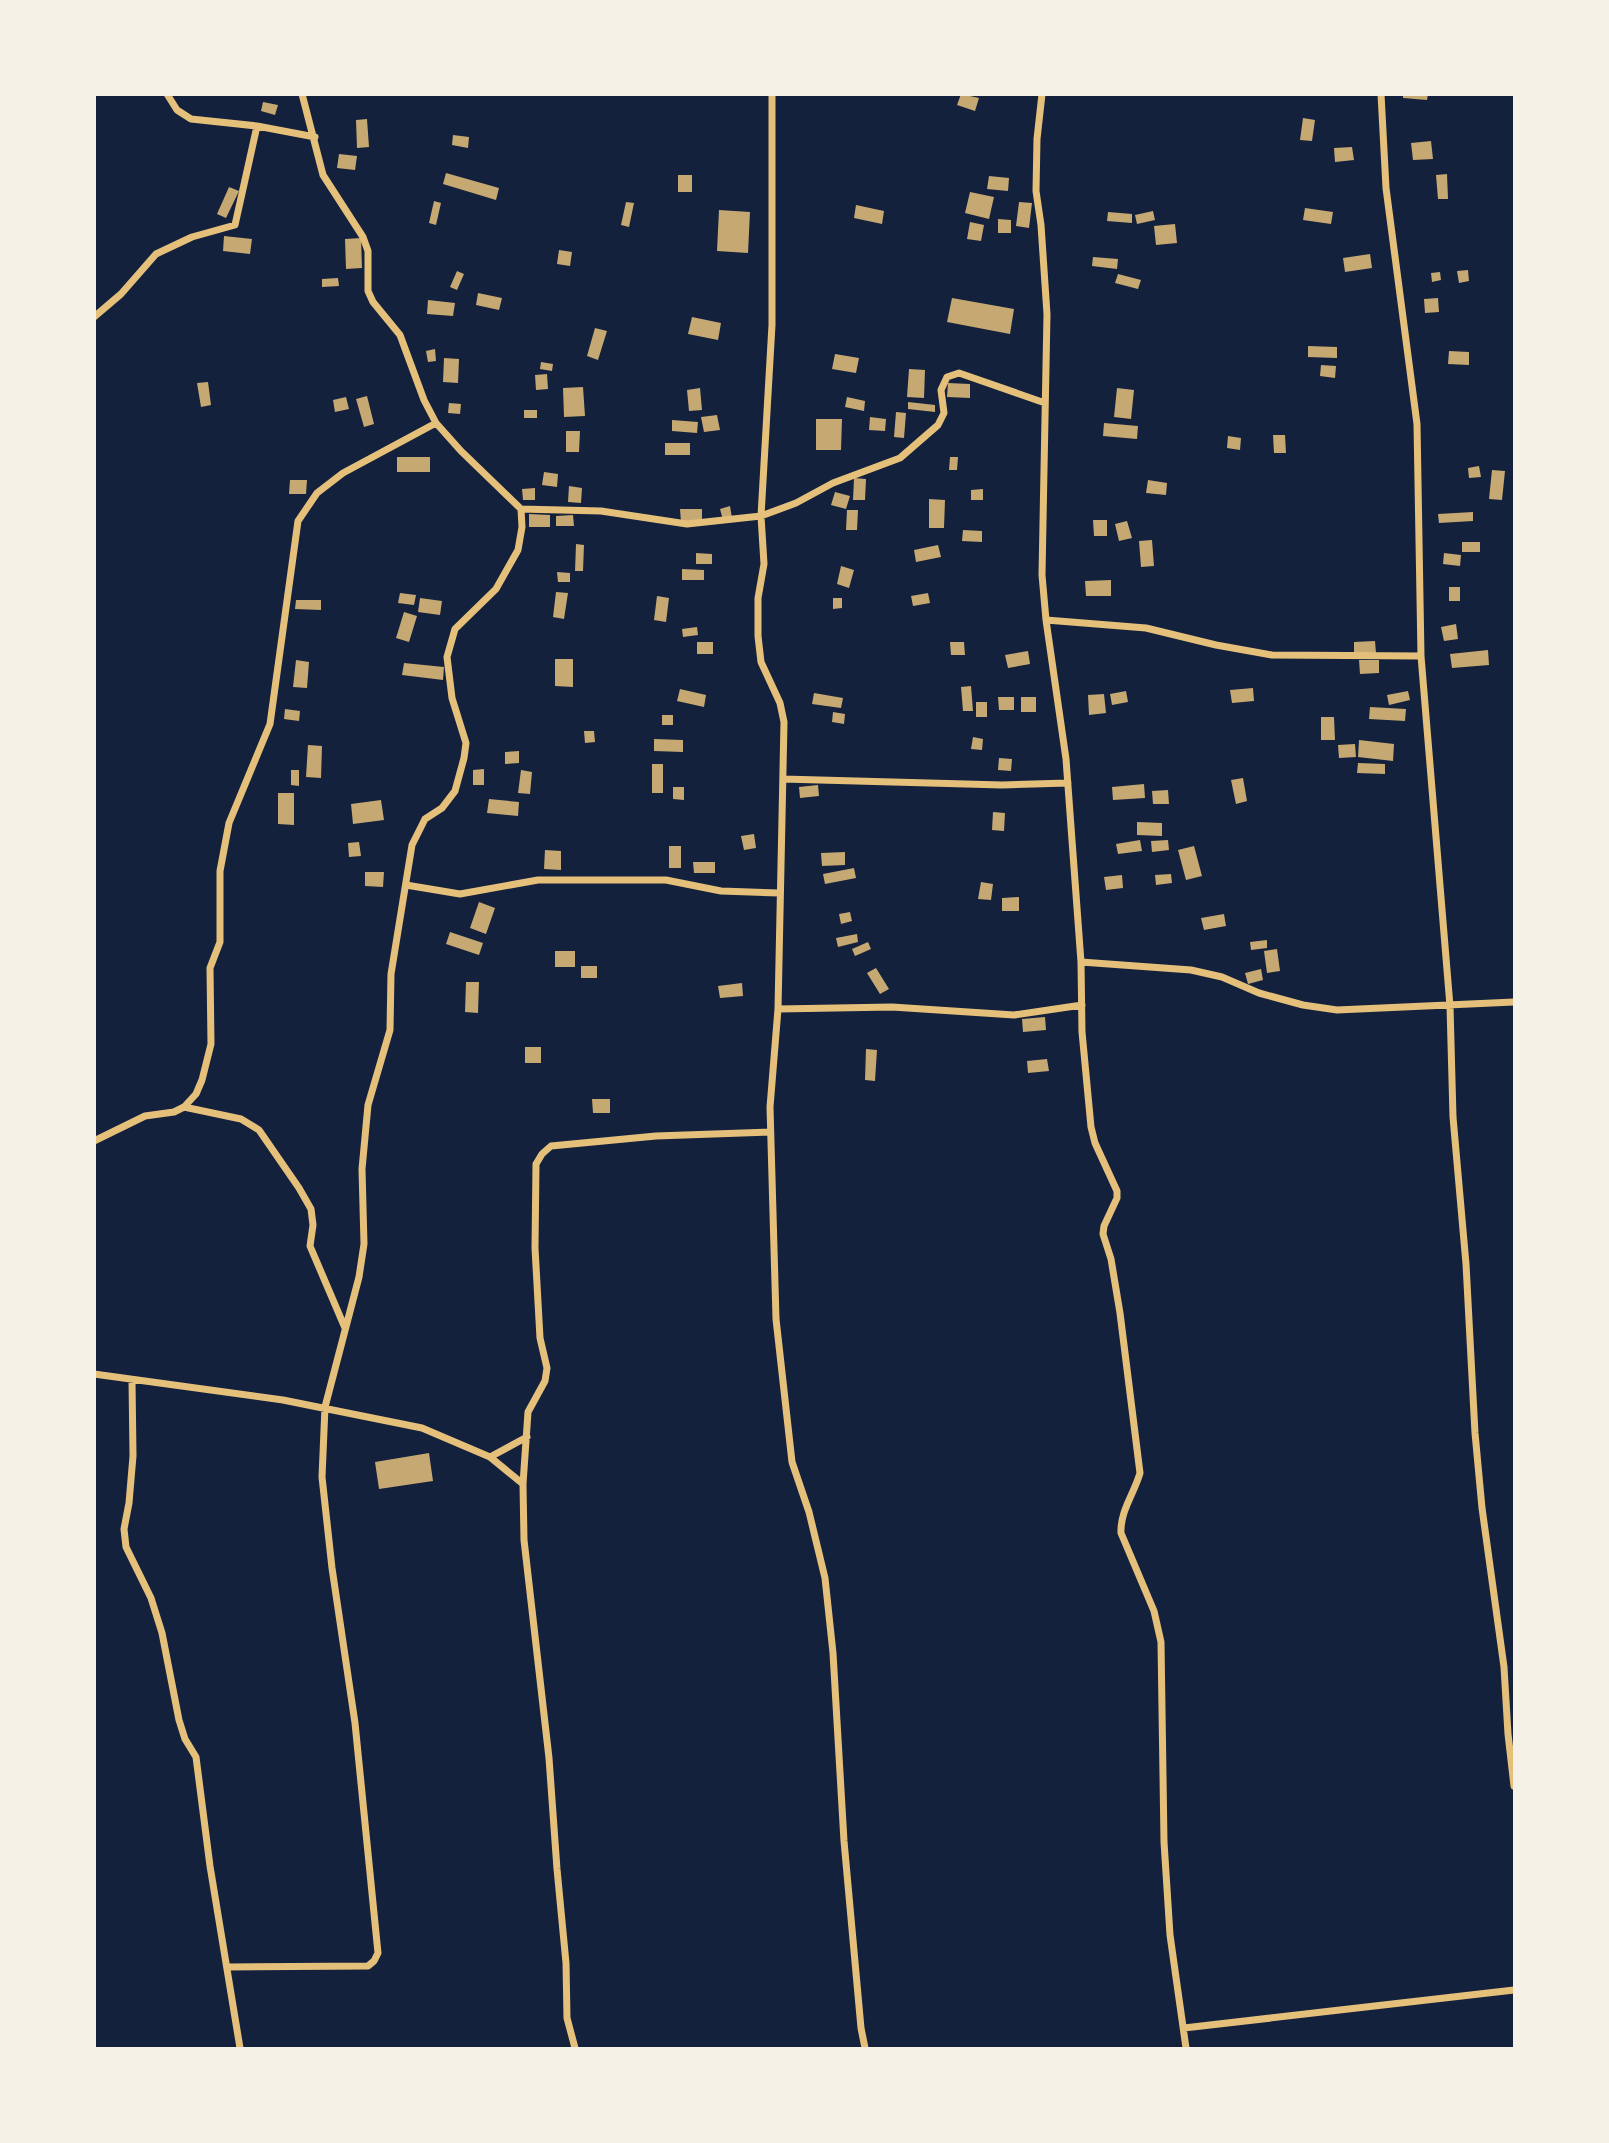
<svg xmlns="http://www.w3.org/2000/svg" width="1609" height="2143" font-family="'DejaVu Sans',sans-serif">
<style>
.building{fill:#c6a872}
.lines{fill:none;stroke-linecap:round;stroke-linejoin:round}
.minor{stroke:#e5c07b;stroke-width:7}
</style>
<rect width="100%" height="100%" fill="#14213d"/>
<path class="building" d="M961 94 979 98 975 111 957 105Z
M1403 94H1428L1427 100 1403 98Z
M263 102 278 105 275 115 261 111Z
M1303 118 1315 120 1312 141 1300 140Z
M367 119 369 147 357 148 356 120Z
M453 135 469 137 468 148 452 145Z
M1431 141 1433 159 1413 160 1411 143Z
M1352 147 1354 160 1335 162 1334 148Z
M339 154 357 156 355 170 337 168Z
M446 173 499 188 496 200 443 184Z
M1447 174 1448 199H1438L1436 175Z
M678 175H692V192H678Z
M989 176 1009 178 1008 191 987 189Z
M229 187 239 191 226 218 217 214Z
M970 192 994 197 989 219 965 213Z
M434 201 441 203 436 225 429 223Z
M626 202 634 203 629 227 621 225Z
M1019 202 1032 203 1029 228 1016 226Z
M856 205 884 211 882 224 854 218Z
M1305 208 1333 212 1331 224 1303 220Z
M719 210 750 212 748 253 717 251Z
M1153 211 1155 220 1137 224 1135 215Z
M1108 212 1132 214V223L1107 221Z
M998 219 1011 220V233H998Z
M970 222 984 225 981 241 967 239Z
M1175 224 1177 243 1156 245 1154 226Z
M224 236 252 239 250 254 223 251Z
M361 238 362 268 346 269 345 239Z
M559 250 572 252 570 266 557 264Z
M1370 254 1372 268 1345 272 1343 258Z
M1093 257 1118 259 1117 269 1092 266Z
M1468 270 1469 281 1459 283 1457 271Z
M457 271 464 274 457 290 450 287Z
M1440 272 1441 280 1432 282 1431 273Z
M1118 274 1141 280 1138 289 1115 283Z
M338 278 339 286 322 287V279Z
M478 293 502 298 499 310 476 305Z
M952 298 1014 309 1010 334 947 322Z
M1438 298 1439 312 1425 313 1424 299Z
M428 300 455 303 453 316 427 314Z
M692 317 721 323 718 340 688 334Z
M595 328 607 331 598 360 587 356Z
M1308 346 1337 347V358L1308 357Z
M435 349 436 361 428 362 426 351Z
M1449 351 1469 352V365L1448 364Z
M835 354 859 358 856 373 832 369Z
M444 358 459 359 458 383 443 382Z
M541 362 553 364 552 371 540 369Z
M1321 365 1336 366 1335 378 1320 376Z
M909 369 925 370 924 398 907 397Z
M547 374 548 389 536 390 535 375Z
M208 382 211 405 201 407 197 383Z
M948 383 970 384V398L947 397Z
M583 387 585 416 564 417 563 388Z
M700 388 702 410 689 411 687 390Z
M1117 388 1134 390 1131 419 1114 417Z
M367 396 374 424 364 427 356 399Z
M346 397 349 409 335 412 333 400Z
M847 397 865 401 864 411 845 407Z
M908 402 935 405V412L908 409Z
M449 403 461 404 460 414 448 413Z
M524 410H537V418H524Z
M896 412 906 413 904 438 894 437Z
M717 415 720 430 704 432 701 417Z
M870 417 886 419 885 431 869 430Z
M816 419H842L841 450H816Z
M672 420 698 422 697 433 672 431Z
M1104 423 1138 426 1137 439 1103 436Z
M566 431H580L579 452H566Z
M1273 435H1285L1286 453H1274Z
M1228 436 1241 438 1240 450 1227 448Z
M665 443H690V455H665Z
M397 457H430V472H397Z
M950 457H958L957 470H949Z
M1479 466 1481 477 1469 478 1468 468Z
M1492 470 1505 471 1502 500 1489 499Z
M544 472 558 474 557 487 542 485Z
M854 478 866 479 865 500H853Z
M290 480H307L306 494H289Z
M1148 480 1167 483 1166 495 1146 493Z
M569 486 582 488 581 503 568 502Z
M535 488V500H523L522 489Z
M983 489V500H971V490Z
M835 492 850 496 846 509 831 505Z
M929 499 945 500 944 528H929Z
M730 506 732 518 723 520 720 509Z
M680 509H702V522H681Z
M847 510H858L857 530H846Z
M1473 512V521L1439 523 1438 514Z
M529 514 550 515V527H529Z
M573 515 574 526H556V516Z
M1093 520H1107V536H1094Z
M1127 521 1132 538 1119 541 1115 524Z
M963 530 982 531V542L962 541Z
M1152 540 1154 566 1141 567 1139 541Z
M1462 542H1480V552H1462Z
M576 544 584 545 583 571H575Z
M938 545 941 557 916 562 914 550Z
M696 553 712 554V564H696Z
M1444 553 1461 555 1460 566 1443 564Z
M841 566 854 570 849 588 837 584Z
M682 569 704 570V580H682Z
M557 572 570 573V582H558Z
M1111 580V596H1086L1085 581Z
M1449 587H1460V601H1449Z
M556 592 568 593 564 619 553 617Z
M400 593 416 595 414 605 398 603Z
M928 593 930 603 913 606 911 596Z
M657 596 669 598 666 622 654 620Z
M420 598 442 601 440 615 418 612Z
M833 598H842V608L833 609Z
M296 600H321V610L295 609Z
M404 612 417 616 409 642 396 638Z
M1456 624 1458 639 1444 641 1441 627Z
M697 627 698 635 683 637 682 629Z
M1375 641 1376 653H1354V642Z
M697 642H713V654H697Z
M950 642H964L965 655H951Z
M1488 650 1489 665 1452 668 1450 654Z
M1028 651 1030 664 1008 668 1005 655Z
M555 659H573V687L555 686Z
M296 660 309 662 307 688 293 687Z
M1359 660H1379V673L1360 674Z
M404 663 444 667 443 680 402 675Z
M971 686 973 711H963L961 687Z
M1253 688 1254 701 1232 703 1230 690Z
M680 689 706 695 704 707 677 701Z
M1126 691 1128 702 1112 705 1110 694Z
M1408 691 1410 700 1389 705 1387 695Z
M814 693 843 698 841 708 812 704Z
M1104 694 1106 713 1089 715 1088 695Z
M998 697H1014V710H999Z
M1021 697H1036V712H1021Z
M976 702H987V717H976Z
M1370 707 1406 709 1405 721 1369 719Z
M285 709 300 711 299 721 284 719Z
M833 712 845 714 844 724 832 722Z
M662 715H673V725H662Z
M1321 717H1334L1335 740H1321Z
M584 731H594L595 742 585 743Z
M973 737 983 739 982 750 971 749Z
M654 739 683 740V752L654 751Z
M1359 740 1394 744 1393 761 1358 757Z
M1355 744 1356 757 1339 758 1338 745Z
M308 745 322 746 321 778 306 777Z
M519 751V763L505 764V752Z
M999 758 1012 759 1011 771 998 770Z
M1358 763 1385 764V774L1357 773Z
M652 764H663V793H652Z
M484 769V785H473V770Z
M291 770H299V786L291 785Z
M521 770 532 772 530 794 518 793Z
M1243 778 1247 801 1236 804 1231 780Z
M1144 784 1145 798 1113 800 1112 787Z
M818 785 819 796 800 798 799 787Z
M673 787H684V800L673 799Z
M1168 790 1169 804H1153L1152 791Z
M278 793H294V825L278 824Z
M489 799 519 802 518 816 487 813Z
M381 800 384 820 353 824 351 804Z
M993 812 1005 813 1004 831 992 830Z
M1137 822 1162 823V836L1137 835Z
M754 834 756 848 744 850 741 836Z
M1140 840 1142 851 1118 854 1116 844Z
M1168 840 1169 850 1152 852 1151 841Z
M359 842 361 856 349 857 348 843Z
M669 846H681V868H669Z
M1194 846 1202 876 1186 880 1178 850Z
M545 850 561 851V870L544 869Z
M845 852V865L822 866 821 853Z
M693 862H715V873H694Z
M854 868 856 878 825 884 823 874Z
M365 872H384L383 887 365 886Z
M1171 874 1172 883 1156 885 1155 875Z
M1122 875 1123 888 1106 890 1104 877Z
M981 882 993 884 991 900 978 899Z
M1019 897V911H1002V898Z
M479 902 495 908 486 934 470 928Z
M850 912 852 921 841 924 839 914Z
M1224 914 1226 926 1204 930 1201 918Z
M450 932 483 943 479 955 446 944Z
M857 934 858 942 838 947 836 938Z
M1267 940V948L1251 950 1250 942Z
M868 942 871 949 855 956 852 949Z
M1277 949 1280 971 1267 973 1264 951Z
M555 951H575V967H555Z
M581 966H597V978H581Z
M876 968 889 989 880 994 867 973Z
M1261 969 1263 980 1248 984 1245 973Z
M466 982H479L478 1013 465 1012Z
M742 983 743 996 720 998 718 986Z
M1045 1017 1046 1030 1023 1032 1022 1019Z
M525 1047H541V1063H525Z
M866 1049 877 1050 875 1081 865 1080Z
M1047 1059 1049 1071 1028 1073 1027 1061Z
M592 1099H610V1113H593Z
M429 1453 433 1481 379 1489 375 1462Z"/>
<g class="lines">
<path class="minor" d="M167 94 177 110 191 119 257 126 315 137
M772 94V325L761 516 764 564 758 598V636L761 662 780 703 784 722 778 1009 770 1107 776 1319 792 1462 809 1512 825 1578 833 1653 844 1841 861 2028 865 2048
M1042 94 1037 139 1036 191 1041 225 1047 314 1042 575 1046 620 1066 759 1081 962 1082 1032 1091 1127 1095 1143 1117 1191V1198L1104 1226 1103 1234 1111 1259 1120 1313 1140 1473C1134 1494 1120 1511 1121 1533L1154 1611 1161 1642 1164 1842 1170 1935 1186 2048
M1381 94 1386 188 1417 424 1421 656 1450 1006 1453 1117 1466 1264 1475 1433 1482 1508 1504 1667 1508 1734 1514 1786
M94 317 121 294 156 254 192 237 235 225 257 126
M521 509 601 511 687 524 761 516 796 503 833 483 900 458 938 425 944 413 941 390 947 377 959 373 1045 403
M1046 620 1146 628 1216 645 1272 655 1421 656
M783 779 1002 785 1068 783
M406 885 460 894 538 880H666L721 891 780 893
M1081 962 1191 970 1222 977 1259 993 1303 1005 1337 1010 1514 1002
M778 1009 892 1007 1014 1015 1082 1005
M184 1107 241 1119 259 1130 299 1188 311 1209 313 1225 310 1246 345 1328
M94 1141 145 1116 174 1112 184 1107 196 1094 202 1080 211 1044 210 968 220 942V871L229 823 270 724 298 521 317 493 343 473 436 423
M94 1374 283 1400 422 1428 490 1457 523 1484
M132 1380 133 1456 129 1503 124 1529 126 1547 151 1598 162 1633 179 1720 185 1739 196 1757 210 1866 240 2048
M490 1457 527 1437
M227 1967 368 1966 374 1961 378 1953 355 1723 332 1568 322 1477 325 1407 359 1277 364 1244 362 1169 368 1105 390 1030 391 974 412 845 425 819 442 808 455 791 464 758 466 743 452 698 447 657 455 629 496 589 518 550 522 527 521 509 461 451 436 423 424 400 400 335 373 302 368 291V251L363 237 323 175 302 94
M1184 2028 1514 1990
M575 2048 567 2018 566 1963 557 1869 549 1758 524 1540 523 1484 528 1412 545 1381 547 1368 540 1338 535 1248 536 1164 542 1154 551 1146 656 1136 770 1132"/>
</g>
<rect width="1609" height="2143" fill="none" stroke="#f6f1e7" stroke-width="192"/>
</svg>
